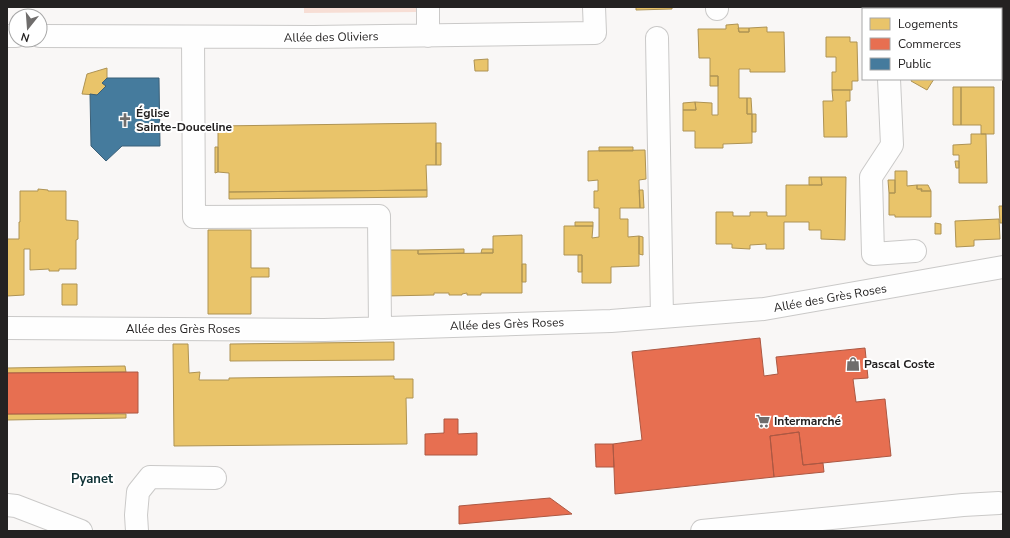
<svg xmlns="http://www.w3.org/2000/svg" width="1010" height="538" font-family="'Nunito Sans',sans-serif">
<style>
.green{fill:#f7ded5}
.homes{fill:#e9c46a;stroke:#ae9354}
.shops{fill:#e76f51;stroke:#ac5843}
.public{fill:#457b9d;stroke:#3b6078}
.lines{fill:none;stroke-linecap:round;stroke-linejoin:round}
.minor-casing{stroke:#cac9c8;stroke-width:24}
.major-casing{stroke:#cac9c8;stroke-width:24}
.minor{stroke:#fefefe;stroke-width:22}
.major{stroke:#fefefe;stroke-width:22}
.labels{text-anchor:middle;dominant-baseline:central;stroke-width:4;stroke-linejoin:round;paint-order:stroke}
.street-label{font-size:12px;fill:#242222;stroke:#fff}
.poi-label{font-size:12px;font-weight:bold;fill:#242222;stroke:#fff;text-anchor:start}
.neighbourhood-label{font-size:13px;font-weight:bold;fill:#0f3235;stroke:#fff}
</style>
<rect width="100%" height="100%" fill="#f9f7f6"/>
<path class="green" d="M304 7H419V12L304 13Z"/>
<path class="homes" d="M636 7H672V9L636 10Z
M738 24 739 32H749V28L767 27V32H784L785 72H750V69H739V98H747V114H752V143L723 144V148H695V131H683V110H696L695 102 712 103V115H718V76H710V58H699L698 29H726V25Z
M738 28H749V32H739Z
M826 37H850V42H857L858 81H852V90H832V72H836V57H826Z
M488 59V71H475L474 60Z
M107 68V78L102 83 106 86 97 95 82 94 87 74Z
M710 76H718V86H710Z
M912 79H934L927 90 911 81Z
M953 87H961V125H953Z
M961 87H994V134H981V125H961Z
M832 90H850V101H846L847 137H824L823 101H833Z
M747 98H751L752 114H747Z
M695 102 696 110H683V103Z
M752 114H756V132H752Z
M436 123V165H426L427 190 229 192V173L218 172V126Z
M971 134H986L987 183H959V155H953V145L971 144Z
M436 143H441V165H436Z
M215 147H218V172L215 173Z
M599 147H633V151H599Z
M645 150 646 179 639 180 640 208H620V219H628V237L639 236V266L611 267V283H582V255H564V226H593L592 238 599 237V208H594V191H598V180L588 181V151Z
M955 161H959V168H956Z
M895 171H907V186L917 185V189H922L921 191H931V217H895V215H889V193H895Z
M809 177H821L822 185H809Z
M821 177H846L845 240 821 239V230H809V222H784V249H766V244L750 245V249L732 248V244H716V212H733V216H750V212H767V216H786V185H822Z
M888 180H895V193H889Z
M917 185H928L931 191H921L922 189H917Z
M38 189 48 190V191H66V220L78 221V239L76 240V269H59V271H49V269L30 270V249H24V295L7 296V239H19V222H20V191H38Z
M427 190V197L229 199V192Z
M639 190H643L644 208H640Z
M999 206H1003V223H1000Z
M999 219 1000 239 974 240V246L956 247 955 221Z
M575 222H593V226H575Z
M935 223 941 224V234H935Z
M208 230H251V268H269V277H251V314H208Z
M522 235V293H481V295H467V293L462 294V295H449V293H434V295L386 296V250H418V254L493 253V236Z
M639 236 643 237V255L639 254Z
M464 249V253L418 254V250Z
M482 249H493V253H481Z
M578 255H582V272H578Z
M522 264H526V282H522Z
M62 284H77V305H62Z
M394 342V360L230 361V344Z
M173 344H188L189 373 200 372 199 380H229V378L394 376V379H413V398H406L407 444 174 446Z
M125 366 126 372 7 373V368Z
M7 414H126V418L7 420Z"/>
<path class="shops" d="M760 338 764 376 778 374 776 357 865 348 868 378 853 379 856 402 885 399 891 456 803 465 799 432 770 436 774 477 615 494 613 444 642 440 632 352Z
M138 372V413L7 414V373Z
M444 419H458V434L477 433V455H425V434L444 433Z
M799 432 803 465 823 463 824 472 774 477 770 436Z
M595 444H613L614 467H596Z
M550 498 572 514 459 524V506Z"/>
<path class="public" d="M107 78H159L160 146H122L106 161 91 146 90 94 97 95 106 86 102 83Z"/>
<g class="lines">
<defs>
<path id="minor" d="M428 7V36
M717 7V9
M1001 18 1003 19
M7 36H16
M40 36 313 37 595 33 594 7
M193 37 194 217 379 216 380 328
M657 38 662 317
M889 79 892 145 871 177 873 254 915 251
M7 328 324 330 611 321 764 309 1003 267
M7 505 16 506 81 531
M137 531 136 515 138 492 150 477 215 478"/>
<path id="major" d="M702 531 963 505 999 503"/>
</defs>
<use href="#minor" class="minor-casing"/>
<use href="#major" class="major-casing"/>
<use href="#minor" class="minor"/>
<use href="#major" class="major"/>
</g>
<defs>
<symbol id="church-bare" viewBox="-9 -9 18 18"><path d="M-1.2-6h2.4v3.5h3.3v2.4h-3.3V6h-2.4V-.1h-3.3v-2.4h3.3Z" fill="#6f6d6c" stroke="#fff" stroke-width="2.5" paint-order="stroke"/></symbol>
<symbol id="shop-bare" viewBox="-9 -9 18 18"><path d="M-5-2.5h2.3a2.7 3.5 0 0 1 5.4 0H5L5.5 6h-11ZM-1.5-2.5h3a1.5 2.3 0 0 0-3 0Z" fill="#6f6d6c" stroke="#fff" stroke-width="2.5" paint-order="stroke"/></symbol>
<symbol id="supermarket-bare" viewBox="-9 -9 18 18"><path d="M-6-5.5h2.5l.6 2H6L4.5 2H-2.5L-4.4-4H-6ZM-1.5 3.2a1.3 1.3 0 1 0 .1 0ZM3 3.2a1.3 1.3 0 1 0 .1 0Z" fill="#6f6d6c" stroke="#fff" stroke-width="2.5" paint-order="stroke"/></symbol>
</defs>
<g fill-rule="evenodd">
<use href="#church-bare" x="115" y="110" width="20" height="20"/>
<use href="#shop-bare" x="843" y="354" width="20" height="20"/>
<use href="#supermarket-bare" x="753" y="411" width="20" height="20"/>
</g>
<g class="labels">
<g class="street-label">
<text transform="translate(331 37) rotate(-1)">Allée des Oliviers</text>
<text transform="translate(830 298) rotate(-10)">Allée des Grès Roses</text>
<text transform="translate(507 324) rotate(-2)">Allée des Grès Roses</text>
<text x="183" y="329">Allée des Grès Roses</text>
</g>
<g class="poi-label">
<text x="136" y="113">Église<tspan x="136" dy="14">Sainte-Douceline</tspan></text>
<text x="864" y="364">Pascal Coste</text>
<text x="774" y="421">Intermarché</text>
</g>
<g class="neighbourhood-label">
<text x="92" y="479">Pyanet</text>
</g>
</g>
<rect width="1010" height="538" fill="none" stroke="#242222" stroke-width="16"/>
<rect x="862" y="8" width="140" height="72" fill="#ffffff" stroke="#a7a7a7"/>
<rect x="870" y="18" width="20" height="12" fill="#e9c46a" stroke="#a7a7a7"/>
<text x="898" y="28" font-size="12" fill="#242222">Logements</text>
<rect x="870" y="38" width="20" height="12" fill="#e76f51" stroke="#a7a7a7"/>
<text x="898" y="48" font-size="12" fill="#242222">Commerces</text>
<rect x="870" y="58" width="20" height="12" fill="#457b9d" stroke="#a7a7a7"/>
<text x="898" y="68" font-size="12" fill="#242222">Public</text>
<g transform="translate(28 28) rotate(197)"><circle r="19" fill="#ffffff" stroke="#a7a7a7"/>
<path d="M0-3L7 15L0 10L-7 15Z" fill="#6f6d6c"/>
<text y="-6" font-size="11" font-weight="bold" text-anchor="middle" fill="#242222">N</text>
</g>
</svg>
